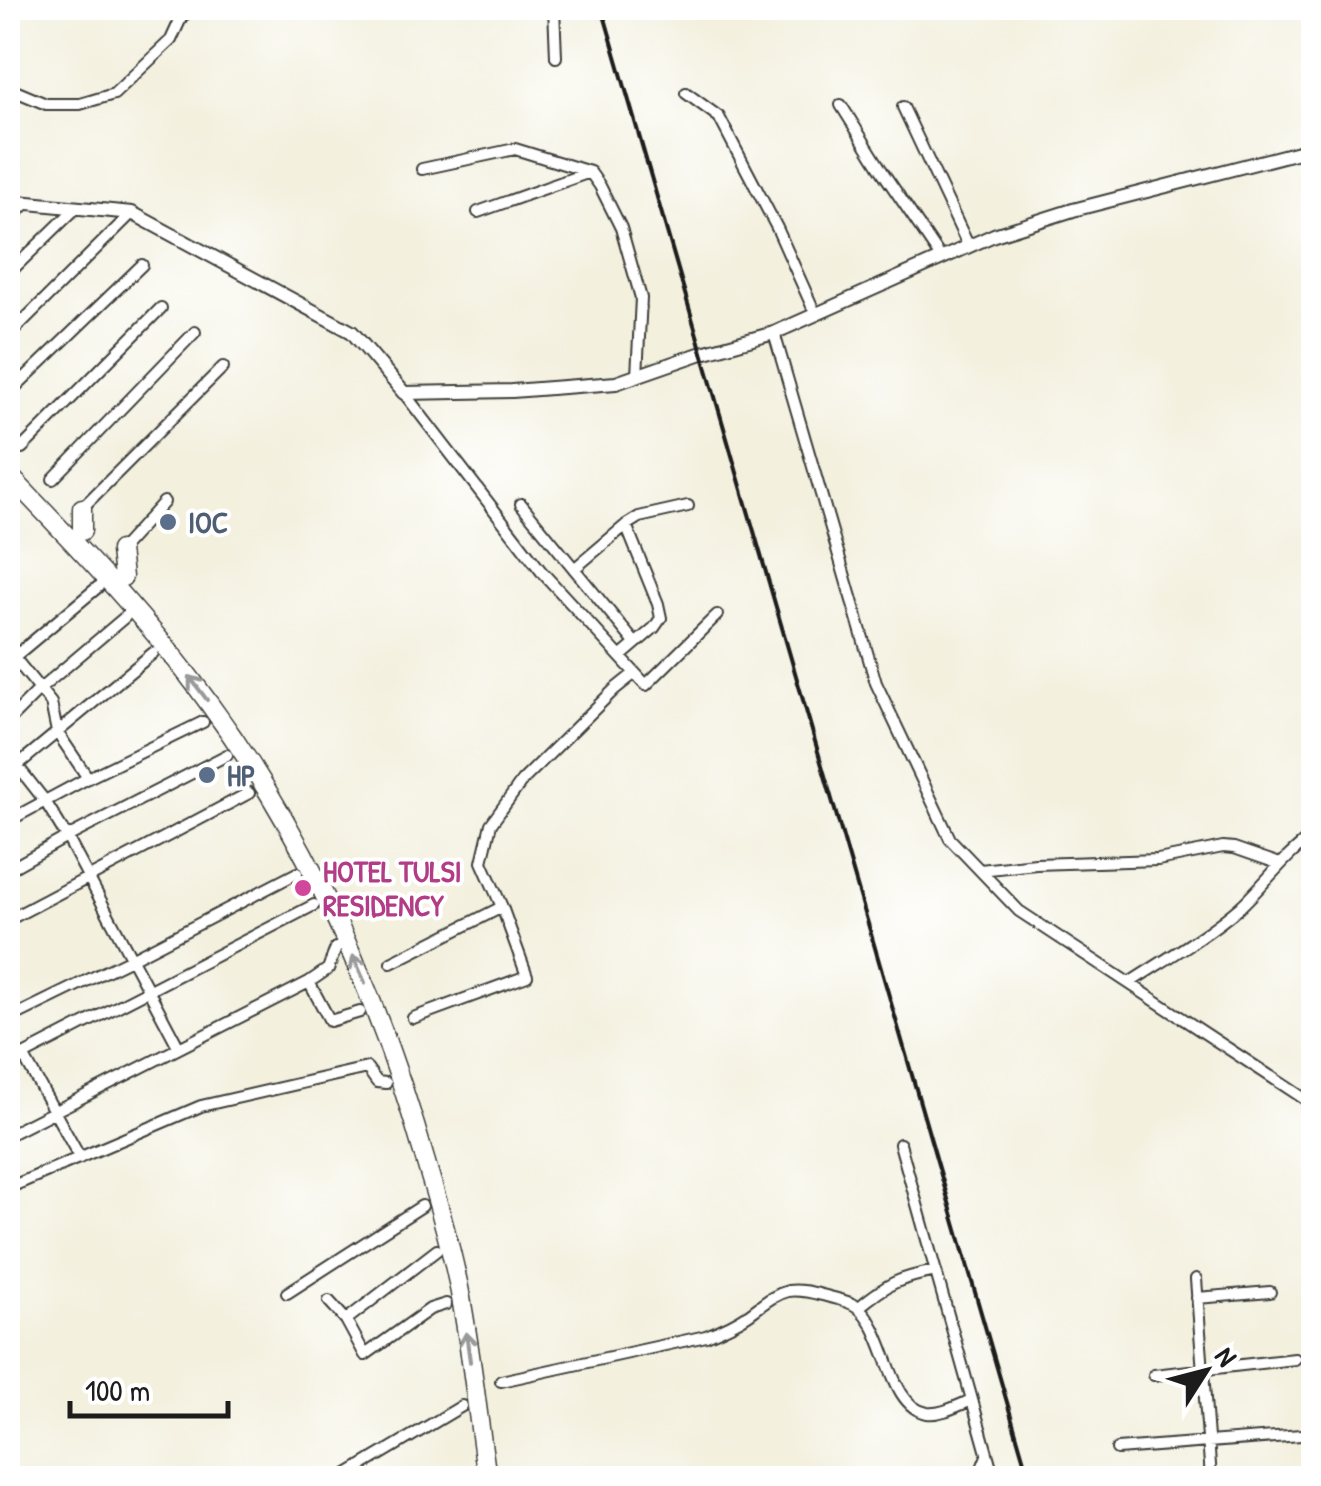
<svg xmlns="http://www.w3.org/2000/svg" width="1321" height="1486" font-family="'Patrick Hand',sans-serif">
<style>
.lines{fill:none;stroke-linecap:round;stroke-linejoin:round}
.minor-casing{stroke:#3c3c39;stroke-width:14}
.tertiary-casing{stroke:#3c3c39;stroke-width:16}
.trunk-casing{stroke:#3c3c39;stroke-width:21}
.minor{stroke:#fff;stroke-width:10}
.tertiary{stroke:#fff;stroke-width:12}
.trunk{stroke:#fff;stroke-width:18}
.rail{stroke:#1c1c1c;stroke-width:4}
.oneway{stroke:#999}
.service-dot{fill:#5c6f8a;stroke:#fff;stroke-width:4}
.hotel-dot{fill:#d1479c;stroke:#fff;stroke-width:4}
.labels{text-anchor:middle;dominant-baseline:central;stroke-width:8;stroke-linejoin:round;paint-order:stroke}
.service-label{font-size:30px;font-weight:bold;fill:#4e5e75;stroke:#fff;text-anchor:start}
.hotel-label{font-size:30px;font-weight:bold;fill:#b23c85;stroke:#fff;text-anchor:start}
</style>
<rect width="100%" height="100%" fill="#fff"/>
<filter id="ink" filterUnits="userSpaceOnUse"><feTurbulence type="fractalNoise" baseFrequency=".01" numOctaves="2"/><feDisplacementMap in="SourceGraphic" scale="20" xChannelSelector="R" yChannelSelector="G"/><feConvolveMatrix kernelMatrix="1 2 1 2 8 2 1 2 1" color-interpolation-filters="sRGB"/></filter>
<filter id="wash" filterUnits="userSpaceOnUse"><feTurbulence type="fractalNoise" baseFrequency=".0048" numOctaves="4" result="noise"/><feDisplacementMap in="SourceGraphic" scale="40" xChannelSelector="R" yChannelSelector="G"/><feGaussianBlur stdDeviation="2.25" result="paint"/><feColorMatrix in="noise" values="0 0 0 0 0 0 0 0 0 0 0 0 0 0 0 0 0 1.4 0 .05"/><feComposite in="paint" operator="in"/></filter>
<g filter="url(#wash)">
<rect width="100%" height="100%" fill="#f3f0de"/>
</g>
<g filter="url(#ink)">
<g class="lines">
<defs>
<path id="minor" d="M554 8 556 57
M8 88 46 104H80L114 94 171 40 182 16 196 8
M686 93 719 117 777 228 816 315
M841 105 884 174 941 258
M903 107 968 245
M422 169 515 149 590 172 600 186 621 228 641 298 637 376
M478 212 590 172
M8 221 27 203
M8 274 77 207
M774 333 876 683 950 839 1019 911 1314 1105
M8 336 132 213
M404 393 541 571 646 685 717 615
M8 394 142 265
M22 448 161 308
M53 479 195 332
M521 504 635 643
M82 508 223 367
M120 550 164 502
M574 569 626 525 639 517 688 506
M8 650 51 703 57 732 88 778
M620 657 654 628 661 618 658 604 626 525
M8 662 98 587
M8 721 40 689 125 617
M8 754 45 801 67 837 179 1048
M8 773 153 653
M8 821 88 778 203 722
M8 870 67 837 227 755
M980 870 1036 864 1158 860 1223 847 1234 848 1280 864
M8 920 249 793
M391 963 502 907
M309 982 330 1021 360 1012
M1129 983C1166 959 1206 936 1240 907 1265 884 1285 855 1314 835
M413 1018 527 976 502 907 482 862 491 824 522 781 615 689 635 673
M8 1019 131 959 297 873
M23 1055 80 1158
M8 1063 314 905
M8 1135 309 982 328 969 336 948
M900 1144 994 1478
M8 1188 201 1106 367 1068 377 1082 386 1083
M1196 1279 1211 1478
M287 1293 422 1206
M1197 1298 1270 1292
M329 1301 346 1320 365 1355 430 1309 446 1304
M859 1307C888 1283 899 1278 936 1271
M346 1320 437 1250
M1154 1375 1295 1359
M501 1381 706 1336C721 1330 735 1324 748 1315 761 1306 772 1295 788 1291 801 1289 814 1293 826 1296 836 1299 847 1300 856 1306 888 1328 887 1406 927 1413 941 1415 959 1405 972 1400
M1117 1449 1314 1434
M223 1478 234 1475 244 1478
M341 1478 462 1406
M978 1478 987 1456"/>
<path id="tertiary" d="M8 201 132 213 352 332 404 393 512 391 616 383 702 353 774 333 994 235 1073 210 1314 148"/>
<path id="trunk" d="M8 474C78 547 148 619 208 702 310 841 380 1000 427 1166 440 1209 453 1254 461 1298 472 1358 478 1419 487 1478
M82 508V531
M120 550 123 577"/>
</defs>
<use href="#minor" class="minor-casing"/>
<use href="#tertiary" class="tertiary-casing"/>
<use href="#trunk" class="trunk-casing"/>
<use href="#minor" class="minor"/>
<use href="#tertiary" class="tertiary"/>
<use href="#trunk" class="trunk"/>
<path class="rail" d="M602 8 1029 1478"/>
</g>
<defs><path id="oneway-shaft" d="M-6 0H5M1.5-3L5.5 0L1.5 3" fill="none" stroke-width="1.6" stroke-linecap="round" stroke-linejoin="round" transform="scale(2.5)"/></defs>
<g class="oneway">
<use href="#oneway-shaft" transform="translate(198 688) rotate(-127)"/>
<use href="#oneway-shaft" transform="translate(359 969) rotate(-114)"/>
<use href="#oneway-shaft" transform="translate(468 1347) rotate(-98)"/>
</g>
</g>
<g class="service-dot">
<circle cx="168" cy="522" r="10"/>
<circle cx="207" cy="775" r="10"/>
</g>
<circle class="hotel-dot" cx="303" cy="888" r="10"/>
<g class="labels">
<g class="service-label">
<text x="188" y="522">IOC</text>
<text x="227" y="775">HP</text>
</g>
<g class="hotel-label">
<text x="323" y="871">HOTEL TULSI<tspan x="323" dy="34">RESIDENCY</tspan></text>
</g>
</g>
<rect width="1321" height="1486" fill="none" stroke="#fff" stroke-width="40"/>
<g transform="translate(1206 1371) rotate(54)" stroke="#ffffff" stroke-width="8" paint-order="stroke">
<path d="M0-8L18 38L0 25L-18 38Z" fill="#1c1c1c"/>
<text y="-15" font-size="28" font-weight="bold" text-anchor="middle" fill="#1c1c1c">N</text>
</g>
<path d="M70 1401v15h158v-15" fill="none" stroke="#1c1c1c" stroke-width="5"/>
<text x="85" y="1401" font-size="30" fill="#1c1c1c" stroke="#ffffff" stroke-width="8" paint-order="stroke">100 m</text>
</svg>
